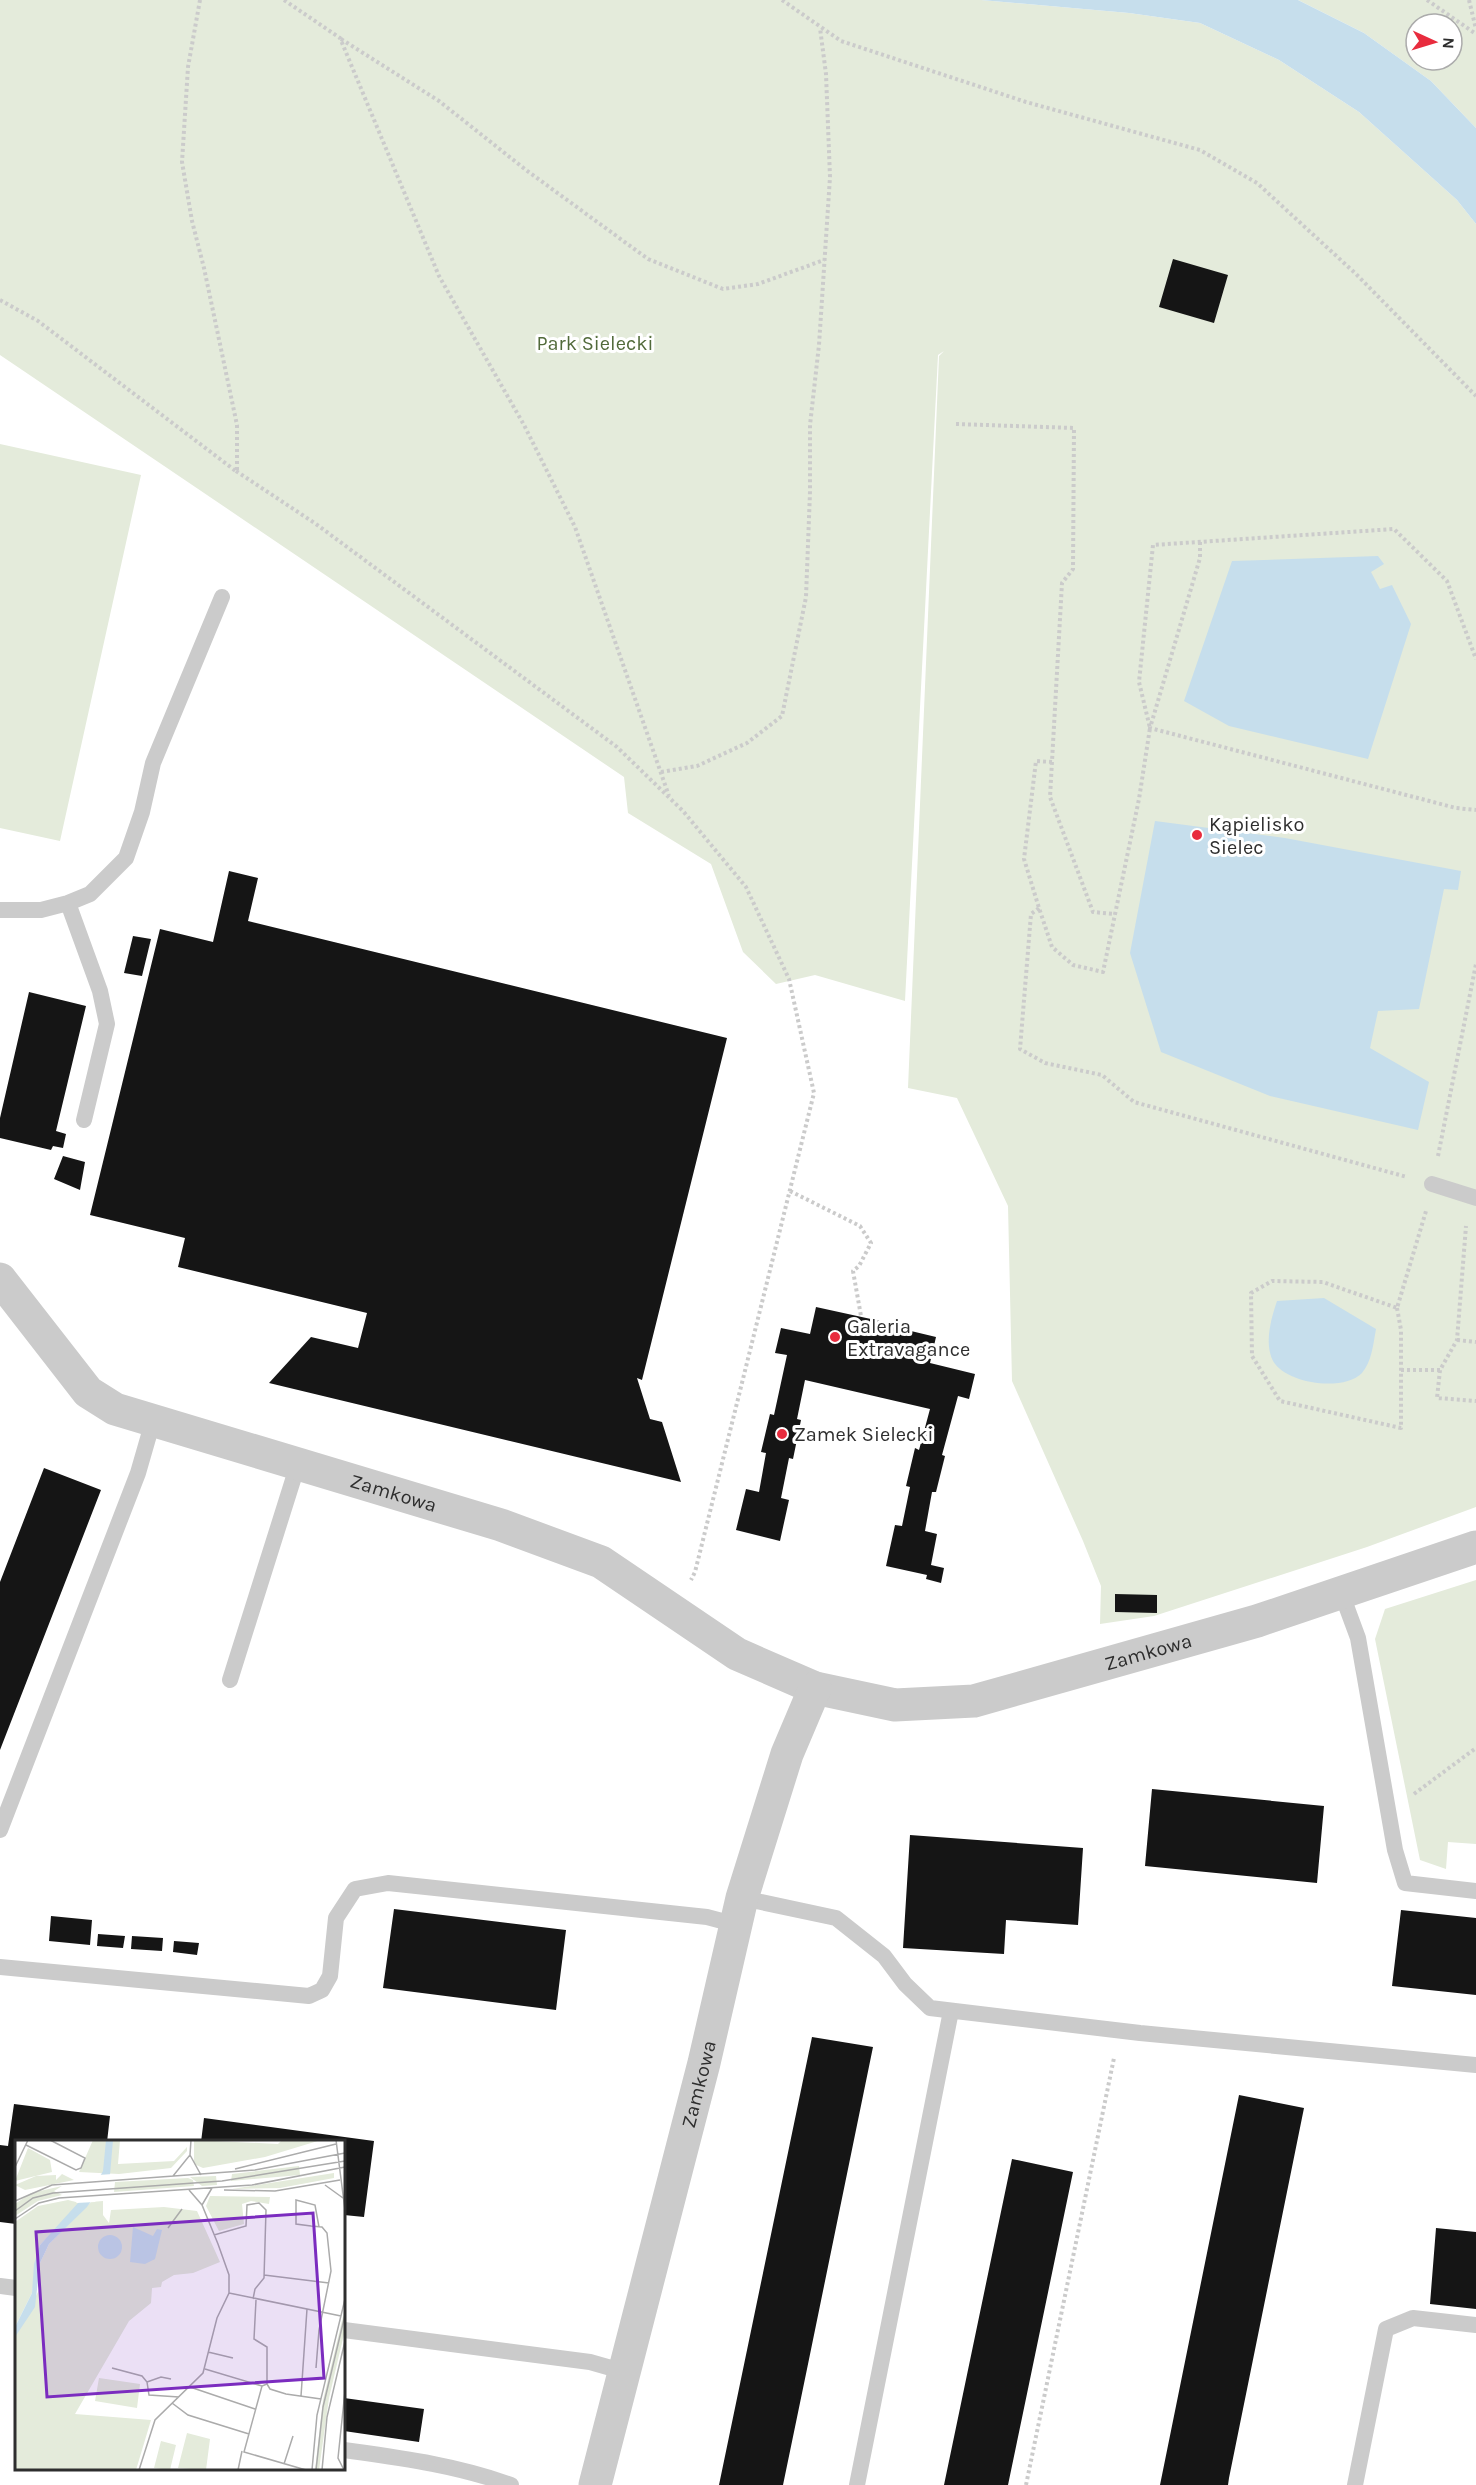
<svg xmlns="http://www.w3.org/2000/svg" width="1476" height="2485" font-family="Karla,sans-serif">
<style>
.green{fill:#e4ebdb;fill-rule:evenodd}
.water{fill:#c6deec}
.building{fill:#151515}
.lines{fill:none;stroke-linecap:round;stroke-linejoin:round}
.path{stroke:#cbcbcb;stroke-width:4;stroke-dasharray:3 3;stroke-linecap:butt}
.service{stroke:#cbcbcb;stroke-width:16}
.minor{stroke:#cbcbcb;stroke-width:33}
.poi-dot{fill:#e82c3e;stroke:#fff;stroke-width:2}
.labels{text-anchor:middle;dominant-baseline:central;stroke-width:6;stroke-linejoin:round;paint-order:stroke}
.park-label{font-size:20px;fill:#516a3a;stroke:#fff}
.poi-label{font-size:20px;fill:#2e2e2e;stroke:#fff;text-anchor:start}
.street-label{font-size:20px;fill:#2e2e2e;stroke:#fff}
.inset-road{fill:none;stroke:#ababab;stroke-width:1.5}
.view{fill:#7b2cbf;fill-opacity:0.15;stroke:#7b2cbf;stroke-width:3}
.inset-edge{fill:none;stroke:#2e2e2e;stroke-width:3}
</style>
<rect width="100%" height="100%" fill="#fff"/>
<path class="green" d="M0 0H981L1129 13 1200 23 1279 60 1359 112 1457 200 1476 224V1507L1367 1547 1154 1616 1100 1624 1101 1586 1083 1541 1012 1381 1008 1206 957 1098 908 1088 939 356 944 351 938 355 905 1001 815 975 776 984 743 952 711 864 628 813 624 777 0 355Z
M1298 0H1476V128L1431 81 1364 33ZM1416 24H1452V60H1416Z
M0 444 141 475 60 841 0 828Z
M1476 1580V1844L1448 1842 1446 1869 1420 1860 1375 1639 1385 1609Z"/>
<path class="water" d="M981 0H1298L1364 33 1431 81 1476 128V224L1457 200 1359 112 1279 60 1200 23 1129 13Z
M1378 556 1384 564 1371 572 1380 589 1392 585 1411 624 1368 759 1229 726 1184 701 1232 561Z
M1155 821 1285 838 1461 871 1458 890 1444 889 1419 1009 1378 1011 1370 1048 1429 1082 1418 1130 1270 1096 1161 1052 1130 953Z
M1324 1298 1376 1329C1373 1345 1372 1361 1362 1373 1344 1392 1286 1384 1273 1361 1264 1343 1271 1319 1277 1301Z"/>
<path class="building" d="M1173 259 1228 275 1214 323 1159 307Z
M229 871 258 878 248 921 727 1038 642 1380 637 1378 650 1419 662 1422 681 1482 269 1383 311 1337 358 1348 367 1313 178 1267 185 1238 90 1215 160 929 213 942Z
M133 936 151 939 142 976 124 973Z
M29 992 86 1006 56 1131 66 1134 63 1148 53 1146 51 1150 0 1138V1118Z
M63 1156 85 1162 80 1190 54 1179Z
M816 1307 912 1328 911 1331 936 1337 930 1363 975 1374 969 1399 958 1396 942 1455 945 1456 936 1492H932L925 1531 937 1534 931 1565 944 1568 941 1583 926 1579 927 1575 886 1566 895 1525 902 1526 910 1487 906 1486 915 1448 919 1450 930 1409 805 1380 797 1419 801 1420 793 1459 789 1458 781 1498 789 1500 780 1541 736 1530 746 1489 759 1492 766 1453 761 1452 770 1414 774 1415 787 1355 775 1353 781 1328 810 1334Z
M44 1468 101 1490 0 1750V1582Z
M1115 1594 1157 1595V1613L1115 1612Z
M1152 1789 1324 1806 1317 1883 1145 1866Z
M910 1835 1083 1848 1078 1925 1006 1920 1004 1954 903 1948Z
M394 1909 566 1930 556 2010 383 1988Z
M1401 1910 1476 1918V1995L1392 1986Z
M51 1916 92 1920 90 1945 49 1941Z
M98 1934 125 1936 123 1948 97 1946Z
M132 1936 163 1938 162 1951 131 1949Z
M174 1941 199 1943 197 1955 173 1952Z
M812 2037 873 2047 807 2369 783 2485H719Z
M1239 2095 1304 2108 1229 2478 1228 2485H1160Z
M14 2104 110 2116 107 2142H16V2224L0 2222V2145L8 2146Z
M204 2118 374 2141 364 2217 344 2215V2142H201Z
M1012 2159 1073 2172 1023 2413 1008 2485H944Z
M1436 2228 1476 2232V2309L1430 2304Z
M344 2398 424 2409 419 2442 344 2431Z"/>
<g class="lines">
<path class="path" d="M200 0 188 67 182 162 192 221 204 268 237 425V472
M284 0 340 38 439 276 524 425 575 527 669 796
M782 0 841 41 1026 102 1200 150 1257 183 1356 274 1476 396
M1427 0 1476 34
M1469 0 1476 29
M341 39 439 101 526 170 648 259 723 289 758 284 824 260
M0 300 38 321 237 472
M956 424 1074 428 1073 569 1062 583 1050 797 1093 912 1115 914
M236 471 316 524 617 747 683 811 746 887 789 979 814 1093 695 1572 691 1580
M1200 542V558L1150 728 1456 808 1476 810
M1052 762 1036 761 1024 859 1039 908 1052 947 1073 965 1103 972 1139 799 1150 728 1139 682 1153 545 1394 529 1447 581 1476 659
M661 772 697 766 747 743 782 716 806 597 810 492V425L819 345 830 177 826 74 820 28
M1039 908 1031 914 1020 1049 1045 1063 1102 1075 1134 1102 1407 1177
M1438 1156 1476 964
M790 1191 860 1226 871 1243 859 1266 853 1271 861 1316
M1397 1308 1401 1330V1428L1280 1401 1252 1356 1251 1293 1272 1281 1323 1282 1397 1308 1426 1211
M1457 1340 1476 1342
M1401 1370H1440L1457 1340 1466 1226
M1440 1370 1437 1398 1476 1401
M1414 1794 1476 1748
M1026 2485 1114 2058"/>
<path class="service" d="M68 903 100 991 107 1024 84 1120
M0 910H41L68 903 90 894 126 858 142 812 153 763 222 597
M1432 1184 1476 1198
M1341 1592 1358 1638 1395 1850 1405 1883 1476 1891
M230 1680 298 1464
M0 1830 138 1473 153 1421
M742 1898 836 1918 884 1956 905 1984 930 2008 1140 2033 1476 2065
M0 1967 309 1996 322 1990 330 1976 336 1918 355 1889 388 1883 707 1917 737 1925
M0 2286 16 2288
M344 2330 590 2362 625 2372
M344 2450C401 2458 456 2465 511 2485
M857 2485 951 2011
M1355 2485 1386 2329 1413 2318 1476 2325"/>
<g class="minor">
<path id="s1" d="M0 1279 88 1392 115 1409 501 1525 601 1562 737 1654 815 1688 895 1705 974 1701 1257 1621 1476 1547"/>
<path id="s2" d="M595 2485 704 2063 742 1898 787 1754 815 1688"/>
</g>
</g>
<g class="poi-dot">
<circle cx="1197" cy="835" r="6"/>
<circle cx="835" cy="1337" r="6"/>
<circle cx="782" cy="1434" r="6"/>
</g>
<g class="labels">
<g class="park-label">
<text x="595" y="343">Park Sielecki</text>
</g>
<g class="poi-label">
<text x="1209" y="824">Kąpielisko<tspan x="1209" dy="23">Sielec</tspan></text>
<text x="847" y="1326">Galeria<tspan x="847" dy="23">Extravagance</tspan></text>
<text x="794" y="1434">Zamek Sielecki</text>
</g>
<g class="street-label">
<text stroke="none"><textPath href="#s1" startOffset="466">Zamkowa</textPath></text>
<text stroke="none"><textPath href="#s1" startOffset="1276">Zamkowa</textPath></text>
<text stroke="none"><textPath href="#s2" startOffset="414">Zamkowa</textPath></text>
</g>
</g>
<g transform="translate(15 2140)">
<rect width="330" height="330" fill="#fff"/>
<path d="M78 0H105L103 24 159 21 172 7V11L156 28 104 34 64 32ZM179 0 263 4 267 0H306L250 17 188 28 179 24ZM13 8 35 20 37 32 0 41ZM284 26 285 35 216 41 217 34ZM319 33V38L265 48 217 49ZM41 35V40L47 34 59 40 10 50 0 45 21 36ZM201 36 202 45 187 46 175 37ZM173 38 178 40 179 46 99 52 100 42ZM47 46 39 51 47 55 23 61 0 76V64L16 53ZM195 56 255 57 254 64 236 61 227 64 229 84 204 91 191 66ZM53 60 65 63 25 105 17 153 0 187V82L23 66ZM88 61V75L94 83 96 70 149 67 182 71 205 122 178 133 159 135 147 142 146 147 137 148 136 163 114 181 60 274 136 280 121 330H0V197L24 150 25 123 34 104 76 62ZM330 168V190L314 258 304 330H300L308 260ZM84 238 125 244 122 268 80 261ZM172 293 195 299 191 330 163 328ZM146 301 161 305 155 330 139 328Z" fill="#e4ebdb"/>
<path d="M91 0H98L95 35 72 67 34 104 25 123 20 167 0 197V187L17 153 19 124 25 105 82 42 88 31ZM118 87 138 96 142 89 147 90 140 119 130 124 115 122ZM83 107a12 12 0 1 1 24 0a12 12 0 1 1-24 0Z" fill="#c6deec"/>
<path d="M98 34 80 62 61 63 83 35Z" fill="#fff"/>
<path class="inset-road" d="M321 0 330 70M11 5 61 30 66 28 70 18 35 0M175 15 186 35M0 27 13 0M220 29 321 4M158 36 175 15 176 0M310 45 328 58M209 50 260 51 325 40M0 61 37 45 240 30 330 13M187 65 197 48M0 71 18 58 38 53 207 41 330 21M0 79 24 63 44 58 237 45 330 27M153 88 167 69M199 95 231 86 232 65 244 63 251 70 249 138 240 149 238 159M249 135 314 143M214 153 326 176M241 160 239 199 252 207V244L247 246 229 312 291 330M193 212 218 218M97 228 127 236 132 242 134 255 164 257M301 228 304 190 316 131 312 93 307 87 296 86 281 84V60L300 65 304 87M190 229 247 246M132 242 146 237 156 239M252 244 255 249 271 254 306 259M175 247 240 269M286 256 292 169M157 263 173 275 234 294M269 324 278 296M124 330 140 280 188 233 202 178 214 153V135L203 104 187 65 174 50M223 330 227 311M297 330 302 275 330 159M301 330 308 267 330 175M307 330 312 277 330 201M329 330 323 318 330 251"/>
<path class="view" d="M298 73 309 238 32 257 21 92Z"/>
<rect width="330" height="330" class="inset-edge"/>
</g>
<g transform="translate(1434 42) rotate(94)"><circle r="28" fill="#ffffff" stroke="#ababab" stroke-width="1.5"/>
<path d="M0-4.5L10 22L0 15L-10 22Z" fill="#e82c3e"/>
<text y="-9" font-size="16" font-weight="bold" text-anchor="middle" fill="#2e2e2e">N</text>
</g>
</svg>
